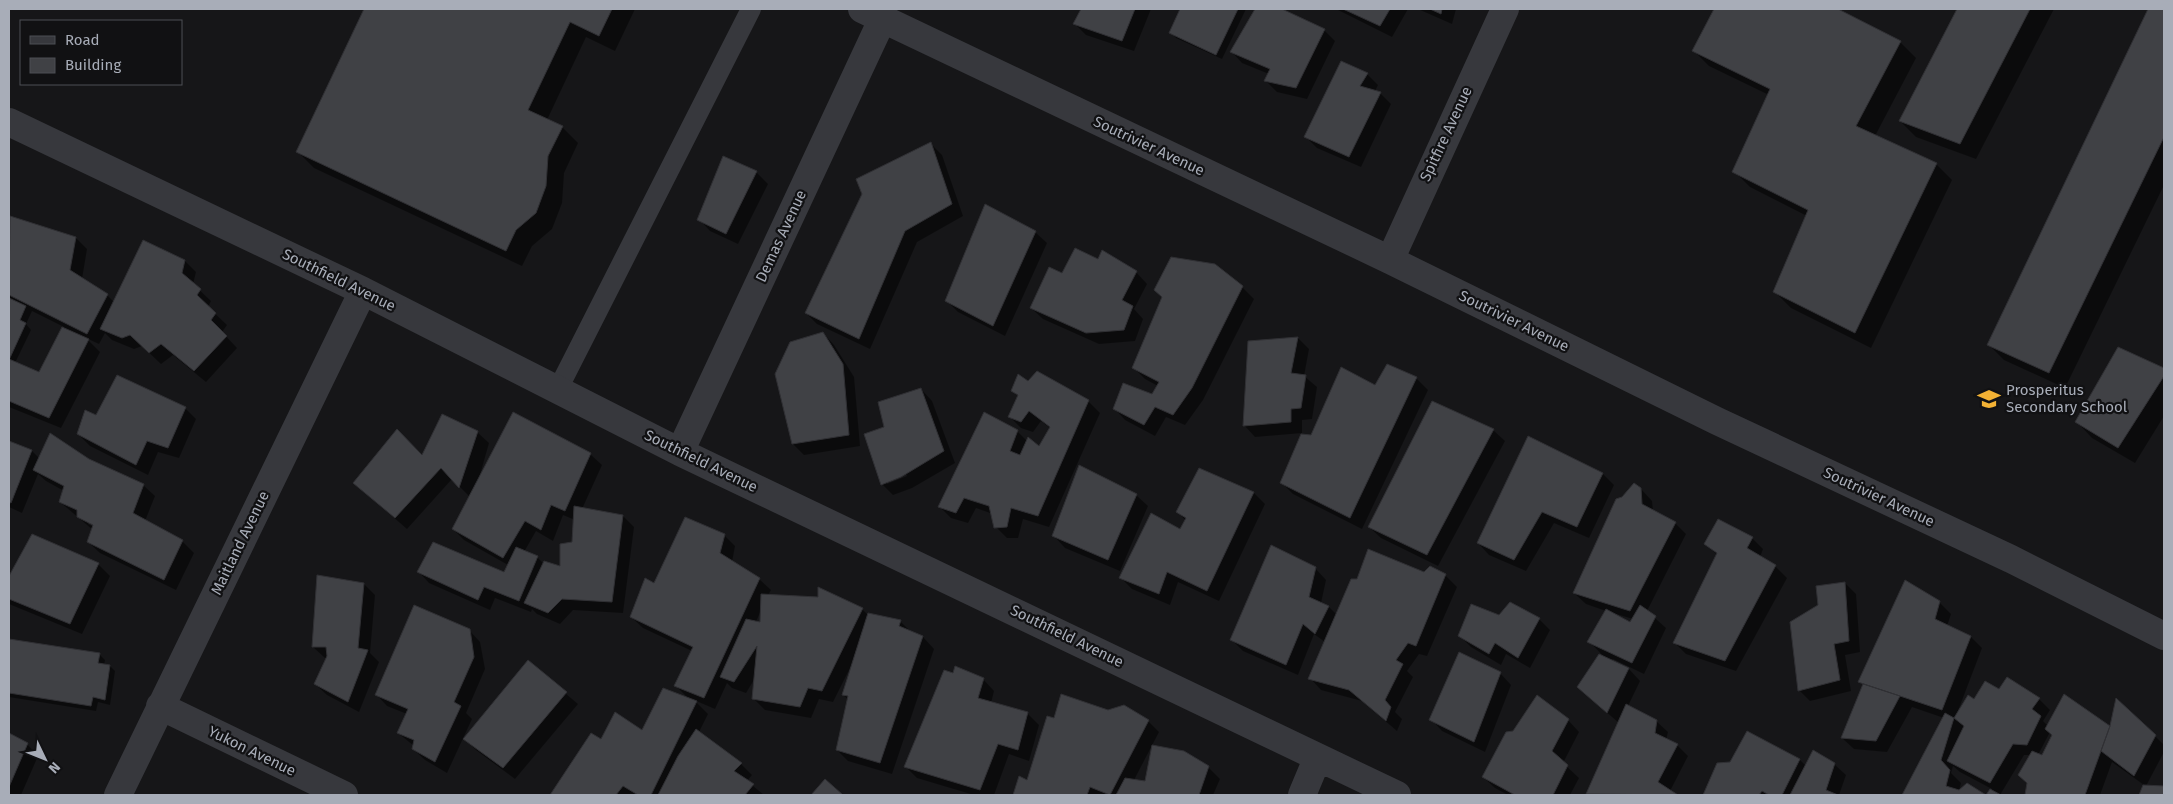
<svg xmlns="http://www.w3.org/2000/svg" width="2173" height="804" font-family="'Fira Sans',sans-serif">
<style>
.shadow{fill:#0007;fill-rule:evenodd}
.building{fill:#404145;stroke:#303034}
.lines{fill:none;stroke-linecap:round;stroke-linejoin:round}
.lane{stroke:#37383d;stroke-width:20}
.street{stroke:#37383d;stroke-width:28}
.labels{text-anchor:middle;dominant-baseline:central;stroke-width:4.5;stroke-linejoin:round;paint-order:stroke}
.street-label{font-size:15px;fill:#a8adb8;stroke:#111113}
.poi-label{font-size:15px;fill:#a8adb8;stroke:#111113;text-anchor:start}
</style>
<rect width="100%" height="100%" fill="#161618"/>
<path class="shadow" d="M365 9H635L615 51 586 37 547 120 562 127 578 143 564 173 562 203 552 229 532 246 522 266 314 168 298 152Z
M1082 9H1151L1134 51 1086 35 1075 24Z
M1182 9H1246L1222 59 1176 38 1171 32Z
M1257 9H1279L1324 30 1335 41 1307 99 1277 92 1266 81 1269 74 1242 63 1231 51Z
M1336 9H1408L1392 37Z
M1418 9H1456L1452 24Z
M1715 9H1842L1840 12 1900 42 1916 58 1875 136 1936 164 1952 180 1871 348 1791 308 1775 292 1807 216 1750 187 1734 171 1769 95 1709 66 1693 50Z
M1958 9H2054L1976 159 1916 137 1900 121Z
M2150 9H2164V185L2065 388 2004 360 1988 344Z
M1367 74 1378 85 1375 91 1380 93 1391 104 1361 167 1317 148 1305 136Z
M931 144 942 155 963 216 917 242 870 349 817 324 806 313Z
M756 172 768 184 738 244 710 231 699 219Z
M11 218 76 238 87 249 82 279 107 295 114 302 185 261 196 272 193 284 211 301 208 307 227 325 222 332 237 348 206 382 173 355 161 364 142 346 134 349 112 340 105 333 99 344 86 338 100 352 61 428 9 407V226ZM32 311 64 327 39 373 15 363 31 330 26 324Z
M1035 232 1047 243 1005 336 958 312 947 301Z
M1098 261 1136 272 1147 284 1134 309 1143 319 1135 341 1099 344 1043 319 1031 308 1063 274Z
M1242 287 1254 299 1203 400 1185 425 1166 417 1155 436 1125 420 1114 408 1153 395 1158 386 1145 379 1134 368Z
M823 333 834 345 854 377 860 446 804 455 793 444Z
M1298 338 1309 349 1304 376 1317 387 1312 419 1302 420V433L1255 437 1244 425Z
M2119 349 2164 369V416L2135 463 2092 438 2077 422Z
M1388 366 1417 379 1428 390 1362 529 1293 494 1282 483 1302 434 1312 437 1376 387Z
M1028 383 1088 401 1100 413 1049 527 1023 519 1018 538H1007L996 527 993 514 976 508 968 523 951 518 940 507 1017 431 1028 442 1039 447 1050 428 1041 421 1033 432 1021 428 1010 417 1018 396 1012 390Z
M921 389 932 401 955 463 912 488 893 495 882 484ZM906 474 907 476 887 484V481Z
M1432 402 1493 430 1505 441 1438 566 1381 538 1369 527Z
M185 408 196 419 179 458 158 452 148 475 90 446 78 434 97 417Z
M477 432 489 443 478 482 590 454 602 465 582 509 623 516 634 527 623 613 573 610 560 624 537 614 532 609 531 612 495 598 490 610 429 583 418 571 504 574 508 565 464 540 453 529 470 497 452 479 407 529 354 483 423 457ZM563 515 575 520 573 543 561 568 544 564 537 557 524 552 536 531 553 541Z
M9 442 32 451 40 459 89 460 143 485 155 496 145 521 182 541 194 553 176 590 100 553 88 542 93 530 60 502 64 491 46 481 38 474 22 513 9 507ZM88 521 99 527 98 529 88 524Z
M1199 470 1254 493 1265 504 1219 601 1178 582 1170 605 1132 589 1121 578 1181 531 1186 521 1177 511Z
M1603 474 1614 485 1589 538 1554 523 1526 571 1489 555 1478 543Z
M1641 489 1652 501 1653 511 1675 523 1686 534 1647 611 1666 628 1644 674 1613 659 1611 661 1629 669 1640 681 1628 706 1656 721 1668 732 1666 740 1677 745 1688 756 1670 791 1676 795H1589L1588 793 1619 723 1590 698 1604 657 1589 641 1606 611 1586 604 1574 593ZM1613 613 1633 619 1630 624Z
M1136 495 1148 506 1120 571 1065 548 1054 536Z
M724 535 735 546 732 562 759 579 771 590 768 595 862 609 869 616 900 621 912 633 923 637 934 649 892 774 848 761 837 750 849 700 843 695 853 666H851L833 702 819 699 811 718 765 710 753 698 755 678 746 693 732 688 727 683 715 709 694 700 708 714 699 732 741 764 752 775 747 781 764 795H551L591 735 602 741 643 731 690 700 676 686 692 651 643 628 631 617 655 584ZM761 610V623L756 622Z
M32 536 98 564 110 576 82 634 9 604V579Z
M1752 538 1763 549 1760 557 1775 566 1787 578 1736 671 1686 654 1675 643 1717 555 1706 543Z
M1315 568 1326 580 1321 603 1329 607 1337 615 1424 573 1445 575 1457 587 1427 656 1419 654 1407 671 1413 677 1395 712 1402 719 1397 731 1362 701 1321 690 1310 678 1325 642 1314 634 1298 675 1243 651 1232 640Z
M1845 583 1856 594 1860 652 1845 655 1851 691 1810 701 1799 690 1819 606Z
M364 584 375 595 370 653 379 662 359 712 327 695 315 684 328 658H325L313 647Z
M1939 602 1951 614 1947 626 1971 637 1982 648 1956 716 1974 701 1999 691 2007 679 2039 699 2050 710 2043 721 2048 726 2064 696 2111 728 2155 736 2164 745V752L2146 786 2164 787V795H2141L2144 785 2112 762 2100 795H2027L2031 755H2024L2000 795H1987L1992 789 1960 772 1953 766 1951 773 1961 783 1958 794 1968 785 1984 795H1904L1944 718 1912 707 1887 752 1854 749 1842 738 1864 686 1859 681ZM2050 732 2053 735 2043 757 2038 755Z
M1499 617 1539 619 1550 630 1530 668 1506 654 1501 665 1471 647 1459 635Z
M469 630 480 642 485 669 466 713 472 719 447 773 425 760 413 749 414 746 398 733 407 714 387 706 376 694Z
M9 640 99 654 105 660 104 665 110 666 115 671 110 705 98 702 96 711 9 697Z
M528 662 578 704 515 779 476 750 465 739Z
M1500 673 1511 685 1485 752 1442 731 1431 719Z
M983 679 994 691 991 703 1027 713 1039 725 1029 761 1009 754 994 795H974L917 778 906 767Z
M1108 711 1148 721 1159 732 1134 780 1146 782 1208 767 1220 779 1213 795H1014L1020 778 1027 782 1055 719Z
M1568 720 1579 732 1563 763 1579 778 1570 795H1508L1495 788 1483 777Z
M1747 733 1800 760 1806 766 1834 764 1846 775 1839 795H1704L1718 764 1730 763Z
M9 734 27 744 38 756 21 795 9 794Z"/>
<path class="building" d="M364 9H612L599 36 570 22 528 110 563 126 548 156 546 186 536 213 516 230 506 251 296 152Z
M1081 9H1135L1122 41 1073 24Z
M1180 9H1238L1216 55 1169 33Z
M1255 9H1282L1325 29 1296 88 1264 81 1270 69 1230 52Z
M1343 9H1390L1380 26Z
M1430 9H1442L1441 14Z
M1714 9H1838L1901 41 1856 126 1937 163 1855 333 1773 292 1808 210 1732 172 1770 89 1692 51Z
M1957 9H2030L1960 144 1899 121Z
M2148 9H2164V137L2049 373 1987 345Z
M1341 61 1368 73 1360 86 1381 92 1349 157 1304 137Z
M931 142 952 204 905 231 859 339 805 313 862 194 856 179Z
M723 156 757 171 726 234 697 220Z
M985 204 1036 231 993 326 945 301Z
M10 216 76 237 70 270 108 294 87 334 9 295Z
M143 240 185 260 182 273 201 289 197 295 216 313 211 320 227 336 194 371 161 344 149 353 130 335 122 338 100 329Z
M1075 248 1098 259 1102 250 1137 271 1122 300 1133 306 1124 330 1086 333 1030 308 1049 267 1062 273Z
M1171 257 1215 264 1243 286 1192 388 1173 415 1155 407 1144 425 1113 409 1123 383 1152 394 1159 382 1132 368 1162 297 1154 290Z
M9 298 26 306 20 320 26 323 9 360Z
M62 327 89 339 49 418 9 401V359L39 372Z
M823 332 843 364 849 435 792 444 775 374 790 342Z
M1298 337 1291 373 1306 375 1301 408 1291 409V422L1243 426 1248 341Z
M2118 347 2164 368V376L2118 448 2075 422Z
M1387 364 1417 377 1350 518 1280 483 1301 434 1311 435 1341 367 1375 385Z
M1037 371 1089 400 1038 516 1011 508 1007 527 994 528 989 506 964 498 956 513 938 507 984 412 1018 430 1010 451 1020 455 1028 437 1039 446 1050 427 1029 411 1021 422 1008 417 1018 395 1011 391 1018 374 1028 381Z
M117 375 186 407 168 448 147 441 136 465 77 434 85 410 96 415Z
M921 388 944 451 901 477 881 485 864 434 884 427 878 402Z
M1432 401 1494 429 1427 555 1368 527Z
M513 412 591 453 565 511 551 505 541 530 525 521 503 558 452 529Z
M442 414 478 431 459 488 441 468 395 518 353 483 397 429 422 455Z
M50 433 89 459 144 484 133 513 183 540 164 580 87 542 93 525 77 517V510L59 502 64 486 33 470Z
M1528 436 1603 473 1577 527 1542 512 1514 560 1477 543Z
M9 441 32 450 11 503 9 502Z
M1079 465 1137 494 1108 560 1052 536Z
M1199 468 1254 492 1207 591 1167 572 1159 594 1119 578 1151 513 1180 529 1186 518 1176 512Z
M1634 483 1641 488 1642 504 1676 522 1630 611 1573 593 1616 499 1622 497Z
M574 506 623 515 612 602 562 599 548 613 524 603 544 561 560 566V544L572 542Z
M685 517 725 534 720 553 760 578 704 698 674 686 693 647 630 617 645 578 654 583Z
M1718 519 1753 537 1747 548 1776 565 1725 661 1673 643 1717 553 1704 544Z
M32 534 99 563 70 624 9 599V576Z
M433 542 504 572 516 547 538 556 519 601 484 587 478 600 417 572Z
M1271 545 1316 567 1309 597 1329 606 1315 634 1303 624 1286 665 1230 640Z
M1368 549 1424 572 1430 566 1446 574 1416 646 1408 643 1396 660 1403 664 1385 700 1391 707 1386 721 1349 690 1308 679 1351 579H1357Z
M317 575 364 583 358 648 368 650 348 702 314 684 327 656 326 647H312Z
M1905 580 1940 601 1935 619 1971 636 1942 710 1858 682Z
M1845 582 1849 641 1834 644 1840 680 1798 691 1790 622 1818 605 1816 586Z
M818 587 863 608 822 691 808 688 800 707 752 699 757 646 734 682 720 677 746 619 760 622 761 594 818 597Z
M1510 602 1540 618 1518 658 1495 643 1489 654 1458 636 1471 604 1499 615Z
M414 605 470 629 474 657 454 702 461 706 435 762 412 749 414 740 397 733 408 709 375 695Z
M1640 605 1656 616 1632 663 1587 642 1606 609 1630 622Z
M868 613 901 620 899 626 923 636 880 763 836 750 848 696 842 695Z
M9 639 100 653 98 663 110 665 105 700 93 697 91 706 9 693Z
M1459 652 1501 672 1474 742 1429 720Z
M1599 654 1629 668 1607 713 1577 687Z
M528 660 567 692 503 768 463 739Z
M955 666 984 678 978 698 1028 712 1018 750 998 744 980 790 904 767 944 670 953 673Z
M2007 677 2040 698 2032 709 2041 716 2027 745 2013 744 1990 783 1947 761 1964 726 1954 718 1968 695 1974 699 1985 681 1999 689Z
M1863 684 1900 696 1876 741 1841 738Z
M663 688 697 701 651 795H638L623 786 616 795H550L591 733 601 739 615 712 642 730Z
M1061 694 1108 710 1124 705 1149 720 1110 795 1090 787 1087 795H1013L1019 776 1027 780 1047 716 1054 718Z
M2064 694 2110 726 2085 795H2025L2027 783 2018 775 2032 751 2042 755 2052 735 2045 729Z
M1537 695 1569 719 1552 751 1568 765 1553 795H1515L1482 777 1506 732 1513 731Z
M2116 698 2156 735 2134 776 2101 751 2110 726Z
M1626 704 1657 720 1655 733 1678 744 1658 782 1678 795 1586 794Z
M1945 713 1954 718 1941 760 1950 770 1946 786 1959 790 1967 783 1986 795 1990 789 2001 795H1902Z
M696 729 742 763 734 771 754 784 745 795H658L678 756Z
M1747 731 1800 759 1782 795H1769L1762 791 1759 795H1703L1717 763 1730 762Z
M9 733 28 743 9 787Z
M1152 745 1184 751 1209 766 1199 795H1116L1125 778 1145 781Z
M1813 750 1835 763 1826 790 1838 795H1790Z
M825 779 843 795H811Z
M2143 785 2164 786V795H2139Z"/>
<g class="lines">
<path class="lane" d="M558 389 751 9"/>
<path class="street" d="M862 9 1390 260 1717 421 2011 559 2164 636
M9 122 363 291 680 452 1397 795
M1390 260 1505 9
M680 452 882 20
M160 706 344 795
M118 795 363 291
M1302 795 1317 759"/>
</g>
<defs>
<symbol id="school-bare" viewBox="-9 -9 18 18"><path d="M0-5L7-2L0 1L-7-2ZM-4 1L0 2.5L4 1V4Q0 6-4 4Z" fill="#f2b134" stroke="#111113" stroke-width="2.5" paint-order="stroke"/></symbol>
</defs>
<g fill-rule="evenodd">
<use href="#school-bare" x="1973" y="383" width="32" height="32"/>
</g>
<g class="labels">
<g class="street-label">
<text transform="translate(1446 134) rotate(-65)">Spitfire Avenue</text>
<text transform="translate(1149 146) rotate(25)">Soutrivier Avenue</text>
<text transform="translate(781 236) rotate(-65)">Demas Avenue</text>
<text transform="translate(339 280) rotate(26)">Southfield Avenue</text>
<text transform="translate(1514 321) rotate(26)">Soutrivier Avenue</text>
<text transform="translate(701 461) rotate(26)">Southfield Avenue</text>
<text transform="translate(1879 497) rotate(25)">Soutrivier Avenue</text>
<text transform="translate(240 543) rotate(-64)">Maitland Avenue</text>
<text transform="translate(1067 636) rotate(26)">Southfield Avenue</text>
<text transform="translate(252 751) rotate(26)">Yukon Avenue</text>
</g>
<g class="poi-label">
<text x="2006" y="390">Prosperitus<tspan x="2006" dy="17">Secondary School</tspan></text>
</g>
</g>
<rect width="2173" height="804" fill="none" stroke="#a8adb8" stroke-width="20"/>
<rect x="20" y="20" width="162" height="65" fill="#111113" stroke="#4d4f55"/>
<rect x="30" y="36" width="25" height="8" fill="#37383d" stroke="#4d4f55"/>
<text x="65" y="45" font-size="15" fill="#a8adb8">Road</text>
<rect x="30" y="58" width="25" height="15" fill="#404145" stroke="#4d4f55"/>
<text x="65" y="70" font-size="15" fill="#a8adb8">Building</text>
<g transform="translate(45 759) rotate(133)" stroke="#111113" stroke-width="4" paint-order="stroke">
<path d="M0-4L9 19L0 12L-9 19Z" fill="#a8adb8"/>
<text y="-8" font-size="14" font-weight="bold" text-anchor="middle" fill="#a8adb8">N</text>
</g>
</svg>
